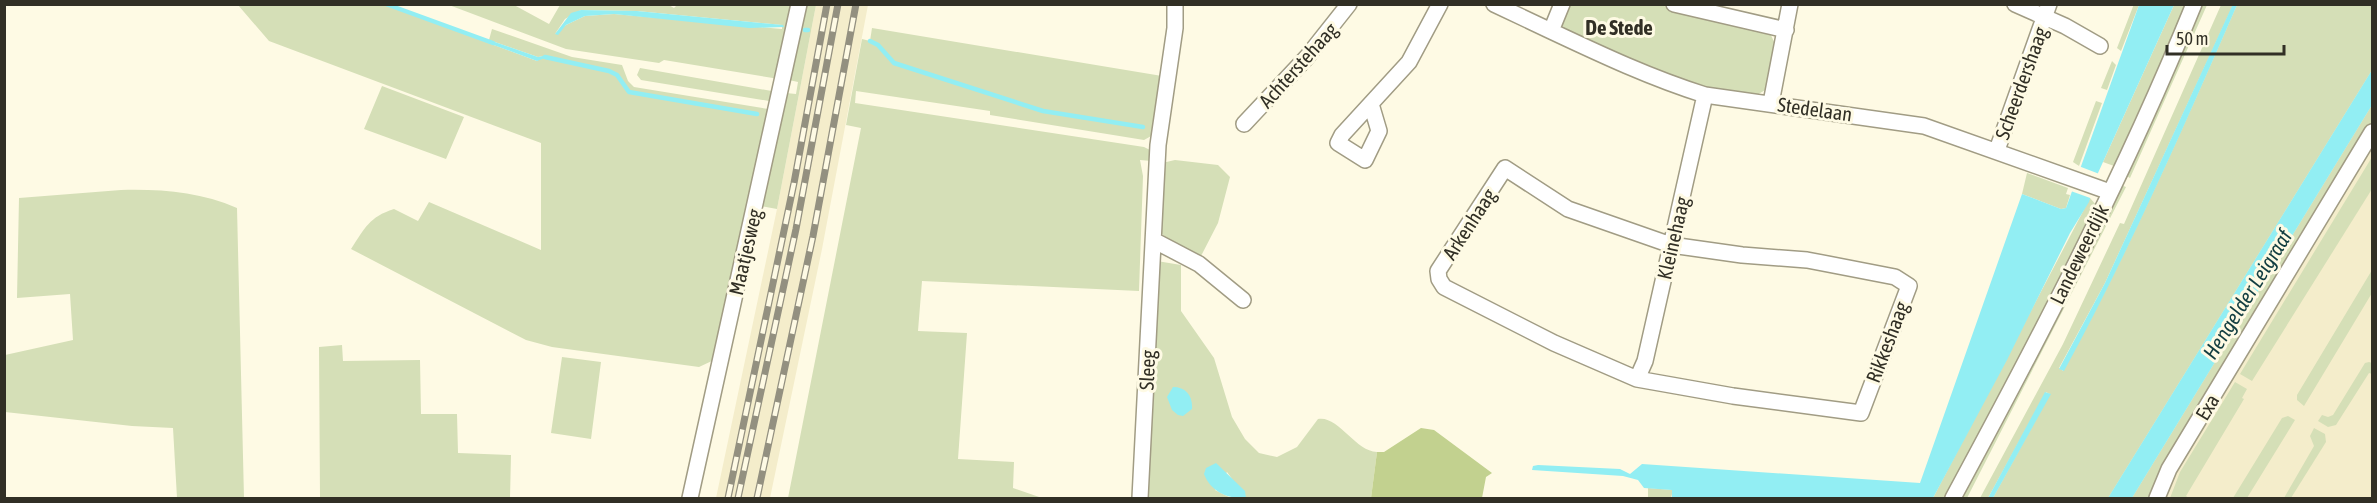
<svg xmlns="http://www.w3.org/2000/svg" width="2377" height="503" font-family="'Asap Condensed',sans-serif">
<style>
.built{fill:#f4edcb}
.green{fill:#d5dfb7;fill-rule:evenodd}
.forest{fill:#c2d18f}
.water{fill:#92eef3}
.pier{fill:#fefae4}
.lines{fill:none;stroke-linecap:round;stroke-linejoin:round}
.stream{stroke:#92eef3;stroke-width:4.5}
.minor-casing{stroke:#a19c84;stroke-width:18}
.minor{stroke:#fff;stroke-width:15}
.rail-casing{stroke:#939080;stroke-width:7}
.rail{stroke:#fefae4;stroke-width:4.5;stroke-dasharray:14;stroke-linecap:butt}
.labels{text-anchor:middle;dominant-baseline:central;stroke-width:6;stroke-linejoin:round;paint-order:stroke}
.street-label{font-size:20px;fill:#312f25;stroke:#fefae4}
.neighbourhood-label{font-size:21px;font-weight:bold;fill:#312f25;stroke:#fefae4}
.water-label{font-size:21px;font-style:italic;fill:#123e41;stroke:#fefae4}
</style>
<rect width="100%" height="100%" fill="#fefae4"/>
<path class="built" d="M816 5H868L822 249 770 498H716L777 209Z
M2234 5H2372V498H1990L2130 237Z"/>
<path class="green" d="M667 4 674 8 678 4 795 5 779 79 664 60 659 63 566 49 449 5H514L549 24 560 5ZM581 10 637 11 782 25V29L614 14 585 16 566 25 555 34 565 19Z
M1656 4 1770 33 1775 44 1767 89 1755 96 1696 85 1664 75 1566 31 1561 23 1567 5Z
M2134 4 2139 5 2121 51 2117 48Z
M238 5H386L537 61 543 56 538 57 489 40 492 29 572 57 622 65 628 81 634 87 768 109 770 111 714 360 699 367 552 347 526 340 351 249C365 228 369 217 394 209L418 221 429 202 541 250V143L269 41Z
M804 5H816L777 209 761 206 786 93 796 94 798 82 789 80Z
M2174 5H2186L2114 166 2103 162Z
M2201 5H2207L2130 178 2125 175Z
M2221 5H2233L2105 283 2059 368 2063 371C2129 252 2183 128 2237 5H2372V70L2108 498H1993L2050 394 2046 392 1988 498H1980L2063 344 2120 223 2124 224Z
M872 28 1162 76 1153 135 1144 140 990 115V111L856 91 855 103 1144 147 1152 151V161L1140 160 1143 176 1139 291 922 281 918 331 967 333 958 459 1014 462 1013 488 1042 498H788L861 128 846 125 862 39 870 41Z
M2112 61 2116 65 2107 90 2101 88Z
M640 68 777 92 773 101H769L641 80 637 75Z
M382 86 464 117 446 159 364 129Z
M2096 101 2102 103 2079 166 2073 162Z
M2372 105V121L2164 463 2150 498H2132Z
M2372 157V189L2252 381 2240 374Z
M1175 160 1218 165 1230 177 1218 223 1201 256 1175 246 1159 231 1162 163Z
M2027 173 2068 188 2066 194 2070 195 2066 208 2061 209 2022 194Z
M2121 185 2126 187 1967 498H1961Z
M121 190C162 189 200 192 237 208L244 498H177L173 428 132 426 5 412V355L73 340 70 294 17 298 19 198Z
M2090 198 2097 206 1946 498H1933Z
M1157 261 1181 265V311L1214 358 1232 417 1245 439 1259 453 1277 457 1297 447 1318 419C1338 415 1355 451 1377 452L1371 498H1246L1227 472 1215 490 1231 498H1145Z
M2372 270V293L2304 406 2297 400V395Z
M342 345 343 361 420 360 421 414H457L458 453 511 455 510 498H320L319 347Z
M562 357 601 362 591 439 551 433Z
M2369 362 2372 363V374L2369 373 2336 425 2328 427 2318 421 2322 415 2328 417 2333 415 2365 363Z
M2235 382 2247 389 2242 398 2244 399 2186 496 2189 498H2170L2180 472Z
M2288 416 2295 420 2247 498H2233L2282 418Z
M2314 428 2325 434 2326 442 2291 498H2284L2314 446 2310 436Z
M1648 488 1673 490 1671 498H1648Z"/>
<path class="forest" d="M1421 428 1434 430 1492 473 1486 477 1482 498H1371L1377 452H1384Z"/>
<path class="water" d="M2233 4 2237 5C2183 129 2129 252 2064 371L2059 369 2105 283Z
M2139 5H2174L2098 173 2089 202 2070 233 2007 360 1933 498H1672V490L1644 488 1638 480 1623 476 1532 470 1533 466 1538 465 1620 469 1630 474 1642 464 1920 483 2022 194 2061 209 2066 208Z
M581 10 637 11 783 25 784 27 749 28 614 14 585 16 566 25 558 35 555 34 571 13Z
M489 40 538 57 547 55 545 58 537 61 488 43Z
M2372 70V105L2132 498H2108Z
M1173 387C1186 387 1193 396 1192 409L1183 416 1178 415 1172 410 1167 397Z
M2045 392 2051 394 1993 498H1988Z
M1216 463 1245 491 1246 498C1228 499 1211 492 1204 474L1206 468Z"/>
<path class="pier" d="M2076 165 2102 175 2099 177 2093 199 2068 190 2078 169Z"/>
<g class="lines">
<path class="stream" d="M386 4 493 43
M805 30H808
M870 41 878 45 894 63 1043 111 1143 127
M545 57 609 71 617 75 629 92 757 114"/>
<defs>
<path id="minor" d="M1494 4 1551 31
M1562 4 1551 31C1602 55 1651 78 1705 95L1924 126 2110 192
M1674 4 1786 30
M2015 4 2065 26 2100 46
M1771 103 1790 4
M1371 104 1379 131 1365 160 1338 143 1342 135 1409 62 1440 4
M1244 124 1307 57 1349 4
M1997 150 2049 4
M1505 168 1568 209 1671 245 1742 255 1807 260 1895 277 1909 286 1861 413 1733 396 1637 379 1554 343 1444 287 1439 279 1438 271Z
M1155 241 1199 264 1243 300
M1637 379 1645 361 1705 95
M690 498 799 4
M1140 498 1158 145 1175 28V4
M1953 498C2040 337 2125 174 2194 4
M2157 498 2169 469 2372 132"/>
</defs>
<use href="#minor" class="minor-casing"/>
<use href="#minor" class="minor"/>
<defs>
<path id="rail" d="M728 498 794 183 827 4
M738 498 796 229 838 4
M757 498 813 236 856 4"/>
</defs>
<use href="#rail" class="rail-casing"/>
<use href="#rail" class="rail"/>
</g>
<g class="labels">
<g class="street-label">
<text transform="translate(1298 65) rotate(-48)">Achterstehaag</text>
<text transform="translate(2021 83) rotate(-70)">Scheerdershaag</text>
<text transform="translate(1815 109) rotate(8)">Stedelaan</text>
<text transform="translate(1469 224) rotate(-57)">Arkenhaag</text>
<text transform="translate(1673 238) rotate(-77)">Kleinehaag</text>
<text transform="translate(745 252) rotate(-77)">Maatjesweg</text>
<text transform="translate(2079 254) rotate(-64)">Landeweerdijk</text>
<text transform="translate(1887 342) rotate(-69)">Rikkeshaag</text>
<text transform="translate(1147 370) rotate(-87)">Sleeg</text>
<text transform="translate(2207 407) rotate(-59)">Exa</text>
</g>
<g class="neighbourhood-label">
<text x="1619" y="27">De Stede</text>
</g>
<g class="water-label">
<text transform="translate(2247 294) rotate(-58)">Hengelder Leigraaf</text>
</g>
</g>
<rect width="2377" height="503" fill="none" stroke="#312f25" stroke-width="12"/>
<path d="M2167 45v9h117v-9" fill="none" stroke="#312f25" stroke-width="3"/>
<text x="2176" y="45" font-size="18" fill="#312f25" stroke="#fefae4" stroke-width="4.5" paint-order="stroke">50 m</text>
</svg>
